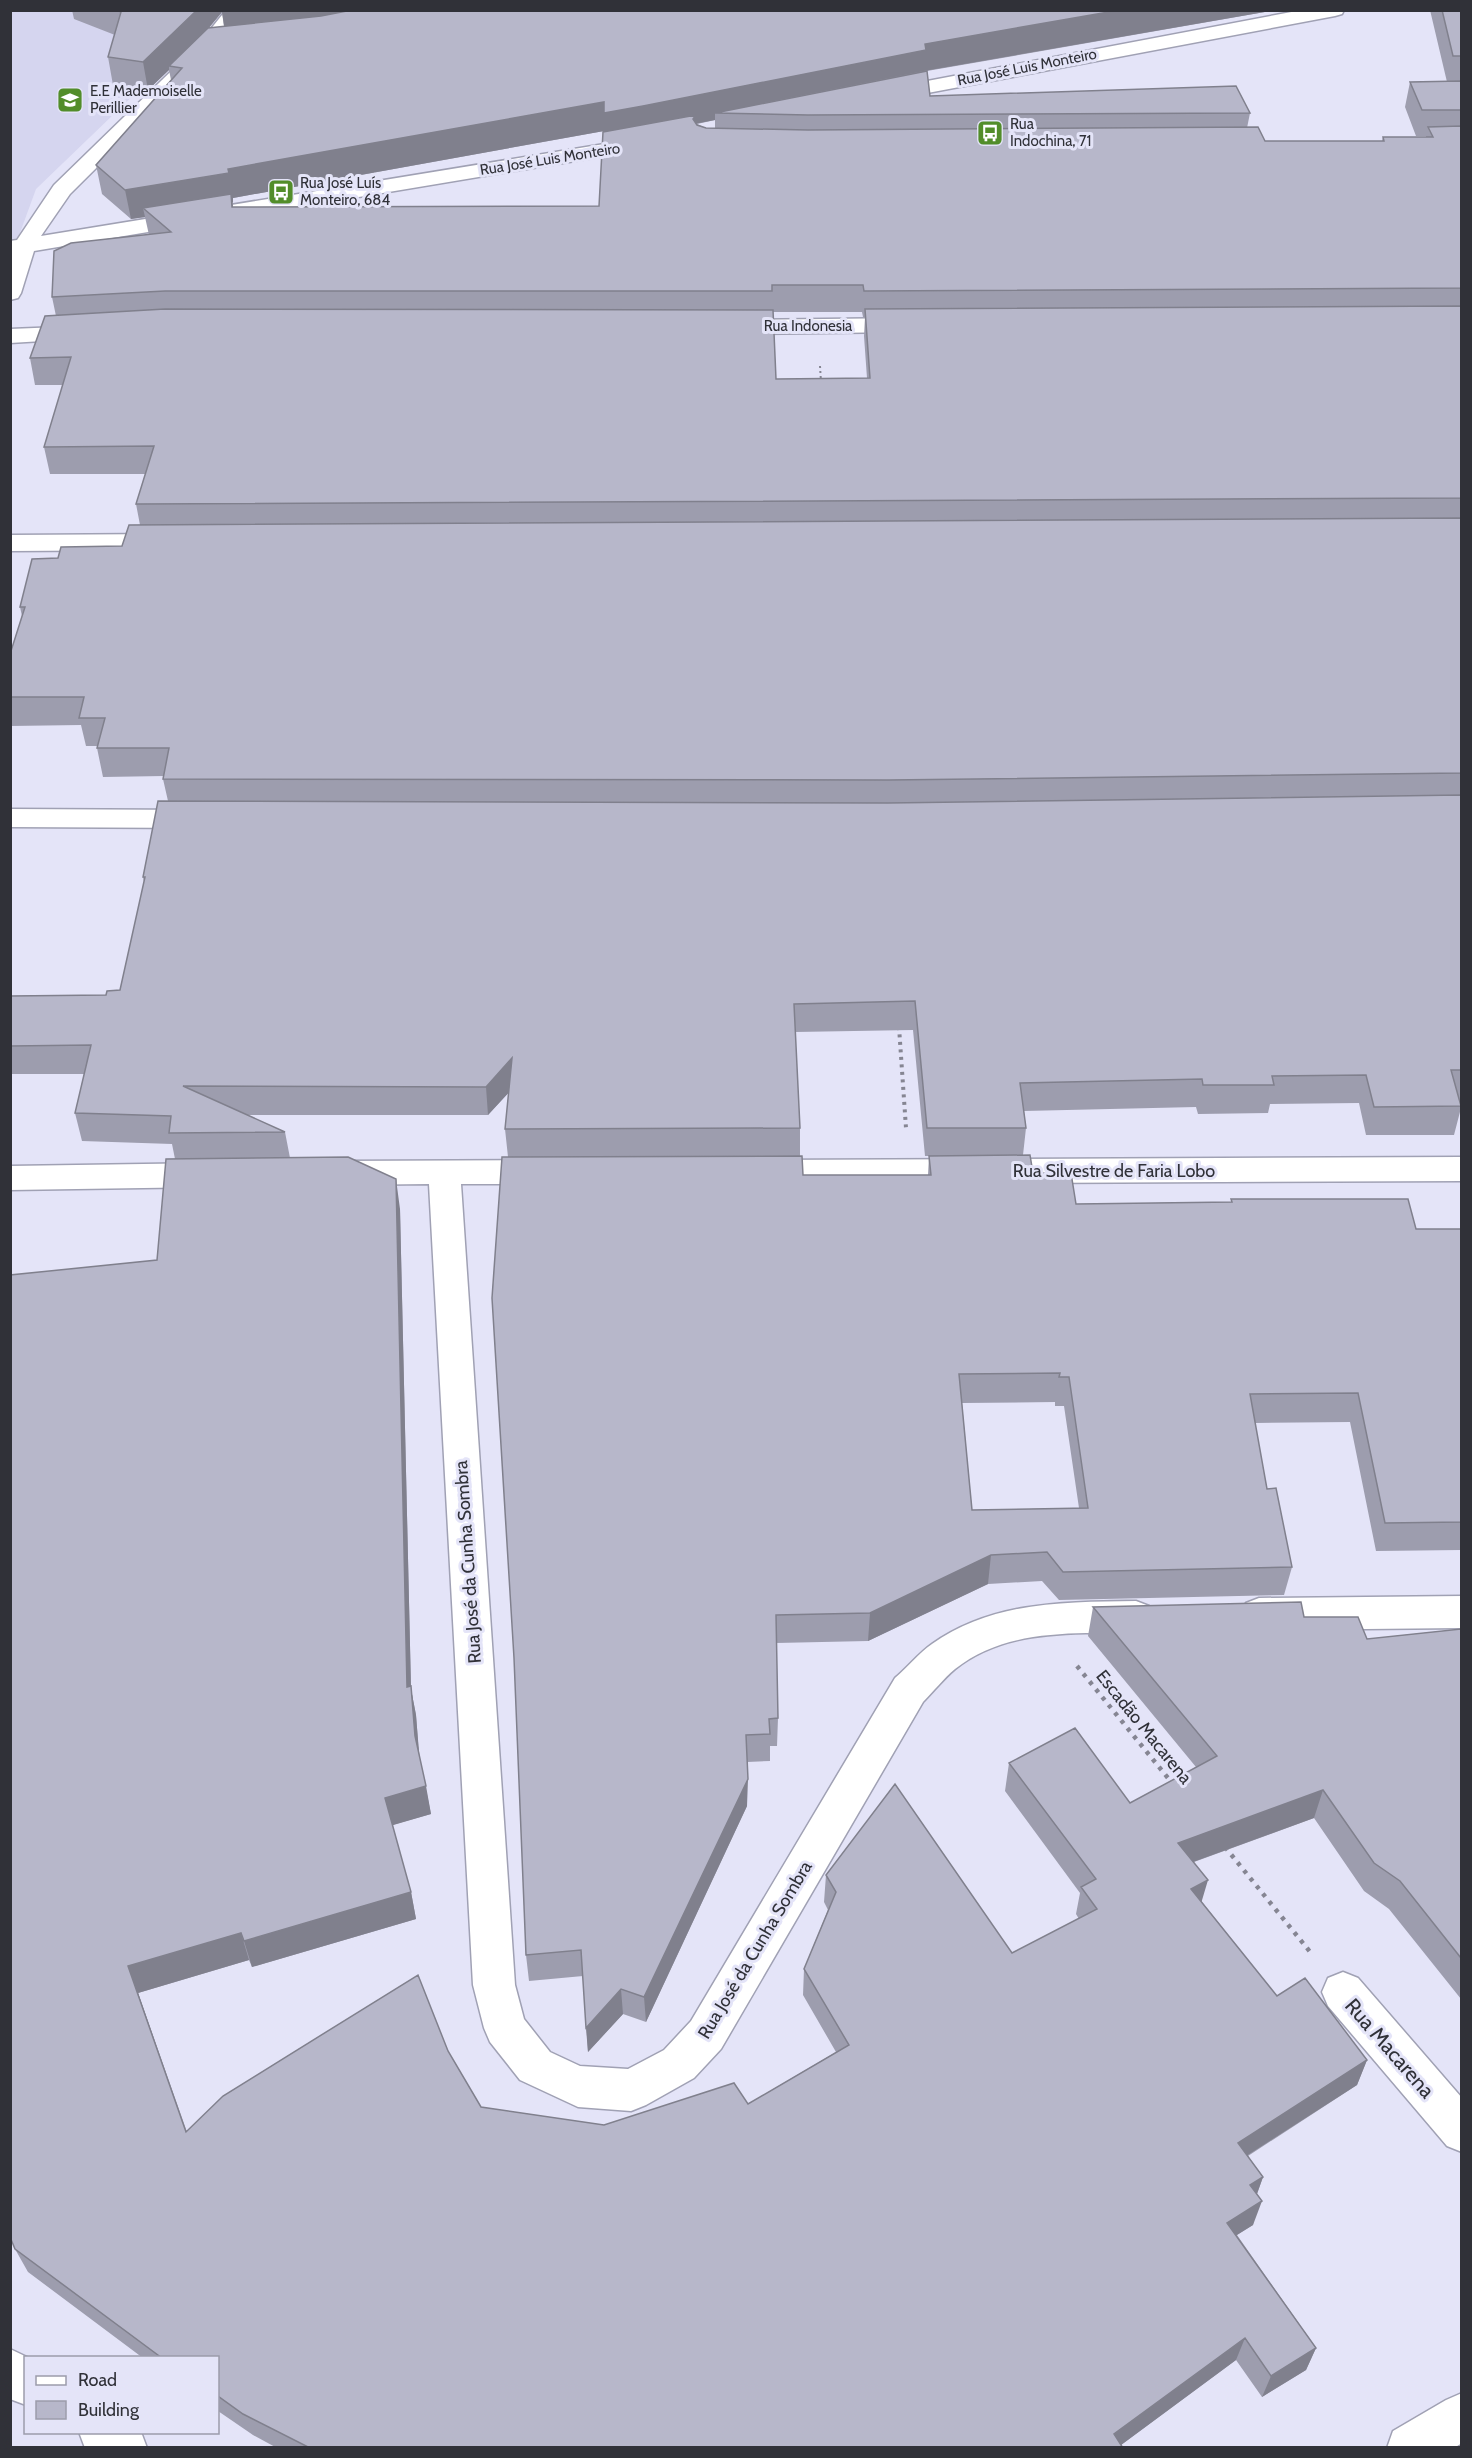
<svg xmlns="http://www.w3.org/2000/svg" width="1472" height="2458" font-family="Cabin,sans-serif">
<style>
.built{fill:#d5d5ef}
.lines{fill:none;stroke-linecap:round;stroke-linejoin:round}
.street-casing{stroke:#a0a1b4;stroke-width:3}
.path-far2{stroke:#858592;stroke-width:2;stroke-dasharray:2 3;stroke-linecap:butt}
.path-far1{stroke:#858592;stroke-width:4;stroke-dasharray:3 4.5;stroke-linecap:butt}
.path{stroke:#858592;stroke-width:4.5;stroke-dasharray:4 6;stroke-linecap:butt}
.street{fill:#fff;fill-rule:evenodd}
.wall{fill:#9d9dae;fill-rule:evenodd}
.shaded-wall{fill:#80808d}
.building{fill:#b7b7ca;stroke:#80808d;stroke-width:1.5;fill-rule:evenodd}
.labels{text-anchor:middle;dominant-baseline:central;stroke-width:6;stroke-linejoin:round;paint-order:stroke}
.far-street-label{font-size:15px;fill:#303138;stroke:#e4e4f8}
.far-poi-label{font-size:15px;fill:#303138;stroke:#e4e4f8;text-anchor:start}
.street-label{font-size:18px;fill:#303138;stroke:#e4e4f8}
.near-street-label{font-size:21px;fill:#303138;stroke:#e4e4f8}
</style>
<rect width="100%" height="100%" fill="#e4e4f8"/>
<path class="built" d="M11 11H221L36 189 17 241 11 242Z"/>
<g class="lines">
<defs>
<path id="street" d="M226 10H245L212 53 70 194 41 236 647 137 654 139 657 143 654 147 647 149 34 251 21 293 18 298 10 300V241L17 240 54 185 198 45Z
M1302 10H1344L1342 14 1335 16 885 101 878 99 875 95 878 91 885 89Z
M908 318 916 320 919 325 916 330 908 332 729 334 721 332 718 327 721 322 729 320Z
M84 326 92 328 95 333 92 338 10 343V329Z
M167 534 176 537 180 542 176 547 167 550 10 551V535Z
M10 809 200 810 210 813 214 819 210 825 200 828 10 827Z
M1462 1157V1181L759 1184 748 1180 743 1172 748 1164 759 1160Z
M546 1160 557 1164 562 1172 557 1180 546 1184H461L515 1985 524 2019 550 2052 580 2066 628 2069 664 2050 691 2021 895 1678C908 1667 919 1653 932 1644 993 1601 1065 1602 1136 1601L1149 1606 1155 1617 1149 1628C1129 1635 1107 1633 1086 1633 1039 1634 993 1639 955 1669 943 1679 934 1691 923 1702L721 2049 694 2078 646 2105 631 2111 578 2107 520 2080 490 2042 484 2028 473 1985 429 1184 339 1185 328 1181 323 1173 328 1165 339 1161Z
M210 1163 221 1167 226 1175 221 1183 210 1187 10 1190V1166Z
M1462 1596V1628L1259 1630 1246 1625 1240 1614 1246 1603 1259 1598Z
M1343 1972 1358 1978 1462 2098V2152L1447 2146 1328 2006 1322 1992 1328 1978Z
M10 2349 29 2358H26V2405L10 2399Z
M1462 2393V2443L1454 2448H1387L1393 2431 1446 2400Z
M79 2432H141L147 2448H85Z"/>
</defs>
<use href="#street" class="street-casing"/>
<path class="path-far2" d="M820 366 821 382"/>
<path class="path-far1" d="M899 1027 906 1128"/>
<path class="path" d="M1077 1666 1172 1783
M1225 1847 1311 1953"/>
<use href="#street" class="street"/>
</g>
<path class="wall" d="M72 10H1277L927 71 930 96 1250 113 1247 128 1265 141H1382L1383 137H1426V136H1416L1405 107 1410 82H1447L1430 10H1461V1098H1460L1461 1108 1454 1135H1366L1359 1103 1270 1104 1268 1113 1198 1114 1196 1107 1024 1111 1026 1128 1023 1155 1033 1173 1076 1204 1231 1202V1199L1416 1229H1461V1550L1376 1551 1350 1422 1255 1423 1267 1489 1292 1567 1284 1595 1059 1600 1042 1581 988 1584 868 1641 776 1643 778 1718 777 1746H770V1761L747 1762V1806L646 2022 623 2014 588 2052 583 1976 529 1981 526 1955 508 1157 505 1129 509 1092 488 1115H247L285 1132 290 1158 400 1209 411 1689 416 1715 419 1755 431 1814 392 1825 411 1892 416 1919 252 1967 249 1960 138 1993 187 2132 448 2051 481 2107 604 2125 748 2104 836 2052 803 1995 804 1969 828 1910 824 1902 826 1875 1012 1953 1079 1919 1076 1914 1080 1893 1005 1791 1009 1763 1130 1803 1196 1767 1088 1636 1093 1607 1304 1617 1367 1639 1461 1629V1999L1389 1909 1364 1891 1314 1818 1194 1862 1202 1902 1277 1996 1367 2060 1357 2085 1248 2156 1263 2177 1257 2194 1253 2225 1237 2235 1316 2348 1306 2370 1262 2397 1236 2360 1121 2445 1123 2448H277L253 2435 218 2411V2358H143L28 2272 15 2249 157 1260 175 1159 172 1144 82 1141 75 1113 84 1074H10V996L106 995 120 990 144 882 143 877 168 801 163 779 164 776 103 777 97 748V746H86L81 725 10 726V654L22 616 20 607 58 558 122 546 140 525 136 504 146 474H50L44 447 63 385H35L30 358 56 316 52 297 149 235 145 217 131 219 102 194 96 165 171 80 169 70 148 90 113 85 108 57 115 35 74 19ZM222 12 224 27 209 28ZM715 120V128H706L697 124ZM604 131 599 206 233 207V198ZM773 312H862L863 317H865L864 336 867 378 776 379ZM913 1030 925 1156H929L928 1175H803L800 1156V1128L795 1032ZM1055 1402V1406H1064L1079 1508 972 1510 962 1403Z"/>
<path class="shaded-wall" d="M197 10H420L226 38 222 12 196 43 169 66V70L148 90 143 62Z
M1120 10H1277L924 71 715 113V120L605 141 604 131 233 198V202H232L235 220 143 208 145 217 131 219 125 190 228 169 925 44Z
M512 1058 515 1086 488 1115 486 1087Z
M396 1179 400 1209 411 1689 416 1715 420 1764 407 1687Z
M991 1555 988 1584 868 1641 870 1613Z
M748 1779 747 1806 646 2022 644 1997Z
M426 1786 431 1814 390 1826 385 1798Z
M1323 1790 1314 1818 1171 1870 1178 1843Z
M1208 1880 1200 1907 1191 1889Z
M411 1892 416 1919 252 1967 244 1941Z
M241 1933 249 1960 138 1993 195 2157 128 1966Z
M621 1989 623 2014 588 2052 586 2028Z
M1367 2060 1357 2085 1229 2167 1238 2143Z
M1263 2177 1254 2202 1250 2185Z
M1262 2201 1253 2225 1219 2246 1227 2223Z
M1245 2338 1236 2360 1117 2448 1114 2434Z
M1316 2348 1306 2370 1262 2397 1271 2376Z"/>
<path class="building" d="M117 10H197L143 62 108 57 121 12Z
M352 10H1120L925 44 926 50 643 106 604 113V102L228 169 229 173 125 190 96 165 182 68 169 66 208 28 321 16Z
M1442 10H1461V56H1453Z
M927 71 930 96 1236 86 1250 113 808 115 715 113Z
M1461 81V110H1422L1410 82Z
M696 115 693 119 697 125 706 128 808 130 1258 127 1265 141H1384L1383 137H1433L1428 127 1461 126V288L864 291 863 285H772V291H165L52 297 54 251 71 243 171 232 143 208 231 194 232 207 599 206 603 132Z
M1461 306V498L136 504 154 446 44 447 71 357 30 358 45 316 165 309 773 310 776 379 870 378 865 309Z
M1461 518V773L888 780 163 779 169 748H97L105 718H79L84 697H10V654L25 607H20L32 559 58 558 61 547 122 546 129 525Z
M1461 795V1070H1451L1461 1106 1374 1107 1366 1075 1272 1076 1274 1085H1203L1202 1079 1020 1083 1026 1128H927L915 1001 794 1004 800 1128 505 1129 512 1058 486 1087 183 1086 285 1132 169 1133 171 1116 75 1113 91 1045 10 1046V996L106 995 107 991 120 990 145 877H143L158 801 888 803Z
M1030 1155 1033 1173H1071L1076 1204 1232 1202 1231 1199H1408L1416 1229H1461V1522L1385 1523 1358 1393 1250 1394 1267 1489 1276 1488 1292 1567 1063 1572 1047 1552 991 1555 870 1613 776 1615 778 1718 769 1719 770 1734 746 1735 748 1779 644 1997 621 1989 586 2028 581 1950 526 1955 514 1658 492 1298 502 1157 802 1156 803 1175H931L929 1156ZM1060 1373 1059 1377H1069L1088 1508 972 1510 959 1374Z
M348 1157 396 1179 407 1687 411 1686 415 1736 426 1786 385 1798 411 1892 244 1941 241 1933 128 1966 186 2132 223 2096 418 1975 448 2051 481 2107 604 2125 734 2083 748 2104 849 2045 804 1969 836 1892 826 1875 895 1784 1012 1953 1097 1909 1081 1887 1096 1879 1009 1763 1075 1728 1130 1803 1217 1756 1093 1607 1301 1602 1304 1617H1358L1367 1639 1461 1629V1958L1400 1881 1374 1863 1323 1790 1178 1843 1208 1880 1191 1889 1277 1996 1305 1978 1367 2060 1238 2143 1263 2177 1250 2185 1262 2201 1227 2223 1316 2348 1271 2376 1245 2338 1114 2434 1123 2448H310L243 2414 218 2396V2358H162L15 2249 10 2237V1275L157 1260 166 1159Z"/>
<defs>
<symbol id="school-square" viewBox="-11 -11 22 22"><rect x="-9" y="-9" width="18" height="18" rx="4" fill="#528d2a" stroke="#e4e4f8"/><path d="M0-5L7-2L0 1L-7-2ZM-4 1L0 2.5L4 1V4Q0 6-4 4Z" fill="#fff"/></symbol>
<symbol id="bus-square" viewBox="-11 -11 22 22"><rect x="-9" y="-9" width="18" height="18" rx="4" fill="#528d2a" stroke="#e4e4f8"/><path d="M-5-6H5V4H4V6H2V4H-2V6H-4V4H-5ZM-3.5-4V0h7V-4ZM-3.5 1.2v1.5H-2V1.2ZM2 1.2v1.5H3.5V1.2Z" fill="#fff"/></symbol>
</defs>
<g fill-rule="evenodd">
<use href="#school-square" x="55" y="85" width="30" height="30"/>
<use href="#bus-square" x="975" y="118" width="30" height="30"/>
<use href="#bus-square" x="266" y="177" width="30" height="30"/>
</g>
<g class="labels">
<g class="far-street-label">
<text transform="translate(1027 67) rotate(-11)">Rua José Luis Monteiro</text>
<text transform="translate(550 159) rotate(-9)">Rua José Luis Monteiro</text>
<text x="808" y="326">Rua Indonesia</text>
</g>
<g class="far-poi-label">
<text x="90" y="91">E.E Mademoiselle<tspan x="90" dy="17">Perillier</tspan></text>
<text x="1010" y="124">Rua<tspan x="1010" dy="17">Indochina, 71</tspan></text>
<text x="300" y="183">Rua José Luís<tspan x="300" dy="17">Monteiro, 684</tspan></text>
</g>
<g class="street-label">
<text x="1114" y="1171">Rua Silvestre de Faria Lobo</text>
<text transform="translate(468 1562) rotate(-94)">Rua José da Cunha Sombra</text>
<text transform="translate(1144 1727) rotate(51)">Escadão Macarena</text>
<text transform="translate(755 1950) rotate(-59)">Rua José da Cunha Sombra</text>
</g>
<g class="near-street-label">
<text transform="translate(1390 2048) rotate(49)">Rua Macarena</text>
</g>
</g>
<rect width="1472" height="2458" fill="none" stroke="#303138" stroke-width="24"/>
<rect x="24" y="2356" width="195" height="78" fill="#e4e4f8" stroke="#9c9cab" stroke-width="1.5"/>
<rect x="36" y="2376" width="30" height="9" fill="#ffffff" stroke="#9c9cab" stroke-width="1.5"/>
<text x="78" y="2386" font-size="18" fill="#303138">Road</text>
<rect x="36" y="2401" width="30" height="18" fill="#b7b7ca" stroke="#9c9cab" stroke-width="1.5"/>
<text x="78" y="2416" font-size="18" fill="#303138">Building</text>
</svg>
